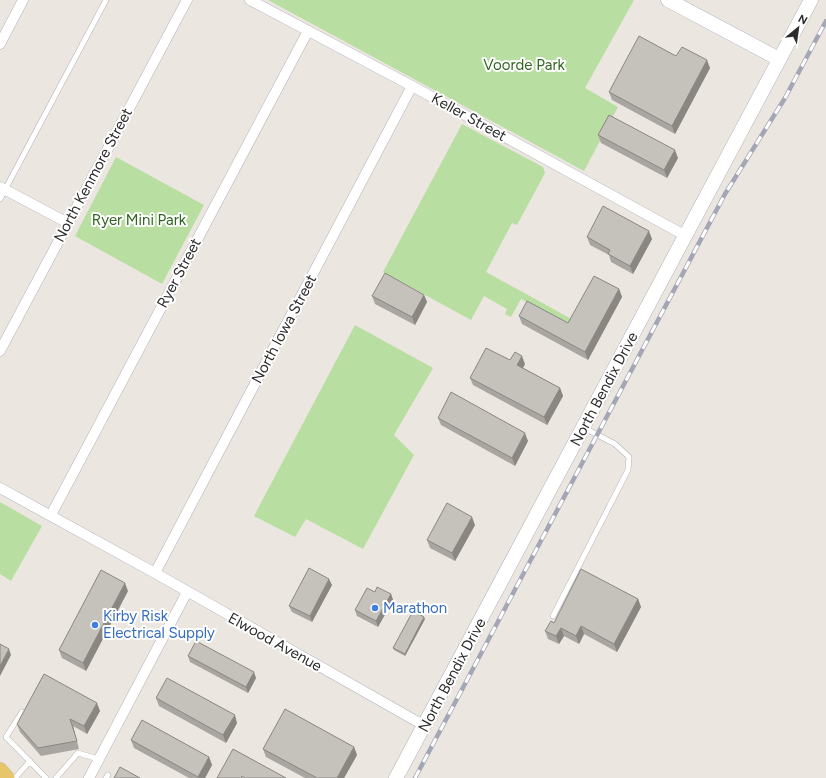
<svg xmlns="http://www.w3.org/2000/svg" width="826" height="778" font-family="Figtree,sans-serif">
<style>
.green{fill:#b8dea1}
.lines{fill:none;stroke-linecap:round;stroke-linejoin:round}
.lane-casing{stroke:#b0b2bb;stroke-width:6}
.street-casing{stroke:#b0b2bb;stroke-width:11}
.secondary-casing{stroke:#b0b2bb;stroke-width:15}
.primary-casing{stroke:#c4c4c4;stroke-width:16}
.lane{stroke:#fff;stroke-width:5}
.street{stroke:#fff;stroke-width:10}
.secondary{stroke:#fff;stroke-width:14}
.primary{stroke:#e6c56b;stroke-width:15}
.rail-casing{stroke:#a3a6b5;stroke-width:4.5}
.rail{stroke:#fff;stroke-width:3;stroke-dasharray:9;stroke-linecap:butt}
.wall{fill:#a9a6a1}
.shaded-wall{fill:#8a8783}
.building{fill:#c5c1bb;stroke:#8a8783}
.shop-dot{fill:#3f7fe0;stroke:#fff;stroke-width:1.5}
.labels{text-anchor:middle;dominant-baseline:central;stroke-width:4;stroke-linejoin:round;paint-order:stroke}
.park-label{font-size:15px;fill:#316421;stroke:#fff}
.street-label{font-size:15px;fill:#2c2c2c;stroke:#fff}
.shop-label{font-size:15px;fill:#366cbe;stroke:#fff;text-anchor:start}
</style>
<rect width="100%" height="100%" fill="#ece6e0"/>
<path class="green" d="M268 0H634L585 88 618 107 584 171Z
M462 124 543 167 545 173 517 225 512 223 486 272 575 321 572 327 521 299 511 317 505 314 507 309 484 296 471 320 383 272Z
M116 157 204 205 162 284 75 236Z
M355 325 433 368 394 435 414 455 363 549 306 519 295 537 254 516Z
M0 502 42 526 11 581 0 574Z"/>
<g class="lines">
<defs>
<path id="lane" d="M0 199 106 0
M553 616 628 470 629 457 615 444 584 428
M22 712 6 737 46 778
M15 778 30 761
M56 778 78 753 98 759
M106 778 108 775"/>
<path id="street" d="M250 0 412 86 686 236
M0 44 23 0
M0 187 68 223
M0 351 187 0
M0 488 155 573 425 726
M51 515 308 31
M155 573 412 86
M89 778 187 592"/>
<path id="secondary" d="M668 0 779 59
M396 778 811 0"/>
<path id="primary" d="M0 770 7 778"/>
</defs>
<use href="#lane" class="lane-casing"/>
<use href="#street" class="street-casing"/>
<use href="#secondary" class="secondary-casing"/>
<use href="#primary" class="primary-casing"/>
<use href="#lane" class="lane"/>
<use href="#street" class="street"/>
<use href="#secondary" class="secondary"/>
<use href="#primary" class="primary"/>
<defs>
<path id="rail" d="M415 778 725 194 785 98 826 21"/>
</defs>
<use href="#rail" class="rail-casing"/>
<use href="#rail" class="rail"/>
</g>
<path class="wall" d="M676 56 710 68 675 134 612 100 609 92Z
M598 135 678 158 667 178 601 143Z
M587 237 652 239 633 274 611 262 609 255 590 245Z
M619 289 622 297 588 360 522 324 519 316 568 323Z
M424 295 427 302 415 325 375 304 372 296Z
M525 364 523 368 560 388 563 396 547 425 473 385 470 378Z
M438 418 528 441 515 466 441 425Z
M475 525 455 561 430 548 427 540Z
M332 585 312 622 292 612 289 606Z
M128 591 86 671 62 658 59 650Z
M375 592 391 594 393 600 378 627 357 616 355 610Z
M638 599 641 607 617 652 584 634 579 644 564 636 559 644 548 639 545 631 554 623Z
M425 619 405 656 394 650 393 648Z
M188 656 256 678 248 693 190 662Z
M156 698 237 723 226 743 159 706Z
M100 711 87 734 73 726 79 749 41 756 20 732 17 724Z
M131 740 209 757 212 765 205 778H189L134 748Z
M354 747 357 755 344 778H305L266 757 263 749Z"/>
<path class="shaded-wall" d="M707 60 710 68 675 134 672 126Z
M675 150 678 158 667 178 664 170Z
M649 231 652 239 633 274 630 266Z
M619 289 622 297 588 360 585 352Z
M424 295 427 302 415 325 412 317Z
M522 356 525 364 520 373 517 365Z
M560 388 563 396 547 425 544 417Z
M525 433 528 441 515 466 512 458Z
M472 517 475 525 455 561 452 553Z
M329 579 332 585 312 622 310 616Z
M125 583 128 591 86 671 83 663Z
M391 594 393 600 378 627 376 621Z
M638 599 641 607 617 652 614 644Z
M424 617 425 619 405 656V654Z
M581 626 584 634 579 644 576 636Z
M561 628 564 636 559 644 556 636Z
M9 649 11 655 0 676V666Z
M254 672 256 678 248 693 246 687Z
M97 703 100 711 87 734 84 726Z
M235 715 237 723 226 743 223 735Z
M70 719 73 726 79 749 77 741Z
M354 747 357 755 344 778H337Z
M209 757 212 765 205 778H199L198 777Z"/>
<path class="building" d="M639 36 676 56 682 47 707 60 672 126 609 92Z
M609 115 675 150 664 170 598 135Z
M603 206 649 231 630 266 608 254 610 250 587 237Z
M385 273 424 295 412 317 372 296Z
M594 276 619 289 585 352 519 316 527 301 568 323Z
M486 348 510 360 515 352 522 356 517 365 560 388 544 417 470 378Z
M451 392 525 433 512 458 438 418Z
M447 503 472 517 452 553 427 540Z
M309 568 329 579 310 616 289 606Z
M581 569 638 599 614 644 581 626 576 636 561 628 556 636 545 631 551 621 554 623Z
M101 570 125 583 83 663 59 650Z
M377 587 391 594 376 621 355 610 367 588 375 592Z
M413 611 424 617 405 654 393 648Z
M196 641 254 672 246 687 188 656Z
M0 644 9 649 0 666Z
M44 674 97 703 84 726 70 719 77 741 38 748 17 724Z
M167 678 235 715 223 735 156 698Z
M285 709 354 747 337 778H317L263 749Z
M142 720 209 757 198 777 131 740Z
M233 749 286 778H245L242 776V778H217Z
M120 767 140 778H114Z"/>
<g class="shop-dot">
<circle cx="375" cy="608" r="4"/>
<circle cx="95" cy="625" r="4"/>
</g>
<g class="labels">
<g class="park-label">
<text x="524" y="65">Voorde Park</text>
<text x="139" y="220">Ryer Mini Park</text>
</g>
<g class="street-label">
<text transform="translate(469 117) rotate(29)">Keller Street</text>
<text transform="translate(93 175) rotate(-62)">North Kenmore Street</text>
<text transform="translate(179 273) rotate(-62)">Ryer Street</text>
<text transform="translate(284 329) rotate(-62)">North Iowa Street</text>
<text transform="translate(604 389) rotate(-62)">North Bendix Drive</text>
<text transform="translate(275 642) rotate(29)">Elwood Avenue</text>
<text transform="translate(452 675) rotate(-62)">North Bendix Drive</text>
</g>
<g class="shop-label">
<text x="383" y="608">Marathon</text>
<text x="103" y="616">Kirby Risk<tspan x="103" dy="17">Electrical Supply</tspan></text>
</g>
</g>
<g transform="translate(798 28) rotate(29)" stroke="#ffffff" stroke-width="3" paint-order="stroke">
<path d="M0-3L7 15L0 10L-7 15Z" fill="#2c2c2c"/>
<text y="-6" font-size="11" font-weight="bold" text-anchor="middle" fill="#2c2c2c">N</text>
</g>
</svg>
